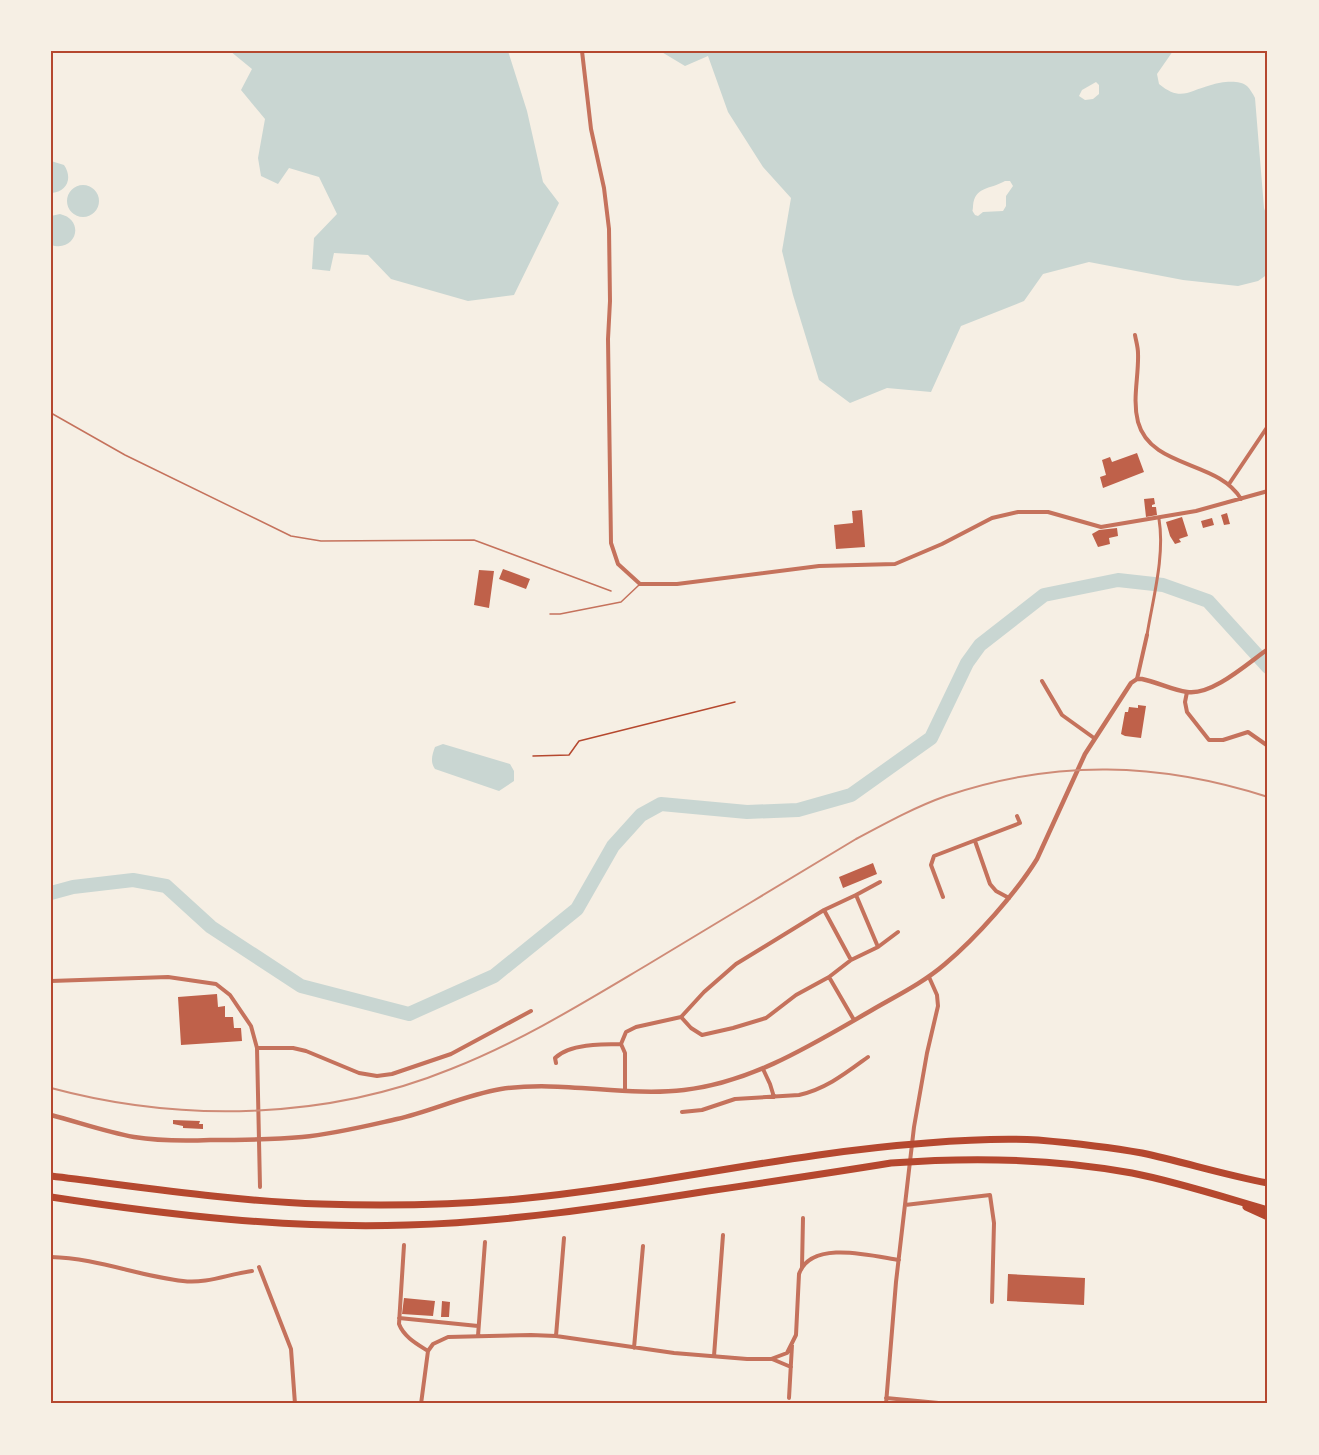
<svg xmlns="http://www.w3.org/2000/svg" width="1319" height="1455" font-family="'Open Sans',sans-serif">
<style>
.water{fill:#c9d6d2;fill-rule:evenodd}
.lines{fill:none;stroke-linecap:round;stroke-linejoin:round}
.river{stroke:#c9d6d2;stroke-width:14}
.building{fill:#bf614a}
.path{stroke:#b5482f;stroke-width:1.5}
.service{stroke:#c5725c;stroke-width:1.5}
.pedestrian{stroke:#c5725c;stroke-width:3}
.minor{stroke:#c5725c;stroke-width:4}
.tertiary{stroke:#c5725c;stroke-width:4.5}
.motorway{stroke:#b5482f;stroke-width:7}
.rail{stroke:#cf8b77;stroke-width:2}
.neatline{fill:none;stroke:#b5482f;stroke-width:2}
</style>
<rect width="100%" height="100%" fill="#f6efe4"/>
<path class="water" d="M230 51H508L527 111 543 182 559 203 514 295 468 301 391 279 368 255 334 253 330 271 312 269 314 238 337 214 319 177 289 168 278 184 261 176 258 158 265 119 241 90 252 69Z
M660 51H1173L1157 74 1159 84C1181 102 1188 91 1211 85 1220 82 1239 79 1247 86 1250 89 1253 94 1255 98L1264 208 1268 219V274L1258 281 1238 286 1183 280 1089 262 1043 274 1024 301 961 326 931 392 887 388 850 403 819 380 793 295 782 251 791 198 763 167 728 112 708 56 685 66ZM1096 82 1099 85V94L1093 99 1085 100 1079 96 1082 90ZM1005 181H1010L1013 186 1006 196V206L1003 211 983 212 978 216 975 215C971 208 973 213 973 206 975 186 989 190 1005 181Z
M51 161 64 165C73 178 67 192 51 193Z
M67 201a16 16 0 1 1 32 0a16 16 0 1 1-32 0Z
M60 214C86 220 76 253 51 245V216Z
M443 744 510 764 514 771V781L499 791 435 769C430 762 432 755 435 747Z"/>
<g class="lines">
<path class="river" d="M51 893 73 887 133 880 166 886 211 927 301 986 409 1014 494 976 577 909 613 846 641 815 661 804 747 812 798 810 851 795 931 738 967 663 980 645 1044 595 1118 580 1163 585 1208 601 1268 667"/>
</g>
<path class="building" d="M1137 453 1144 472 1103 488 1100 477 1106 475 1102 460 1110 457 1112 462Z
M1154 498 1155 504 1152 505V507H1156L1157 515 1146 517 1144 499Z
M862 510 865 547 836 549 834 525 853 523 852 511Z
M1227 513 1230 524 1224 525 1221 515Z
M1182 517 1188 536 1179 539 1181 542 1175 544 1170 536 1166 522Z
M1212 518 1214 525 1203 528 1201 521Z
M1117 528 1118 536 1109 538 1110 544 1098 547 1092 534 1099 530Z
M503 569 530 579 526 589 499 579Z
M479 570 494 571 489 608 474 605Z
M1138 705 1146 706 1141 738 1125 736 1121 734 1125 712H1128L1129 707 1138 708Z
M873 863 877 874 843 888 839 877Z
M217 994 218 1007 225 1006V1017H233L234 1028H241L242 1041 181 1045 178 997Z
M173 1120 200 1121 199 1124H203V1129L183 1128V1126L173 1124Z
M1008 1274 1085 1278 1084 1305 1007 1301Z
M404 1298 435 1301 433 1316 402 1314Z
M442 1301 450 1302 449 1317H441Z"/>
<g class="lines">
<path class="path" d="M533 756 569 755 579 741 735 702"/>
<path class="service" d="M51 413 125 455 291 536 321 541 474 540 611 591
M550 614H560L621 602 639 585"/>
<path class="pedestrian" d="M1147 635C1153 598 1165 556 1159 519"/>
<path class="minor" d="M582 51 591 129 604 188 609 229 610 301 608 339 611 543 618 564 640 584H677L819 566 895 564 942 544 992 518 1018 512H1048L1101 527 1196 511 1268 491
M1135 335C1136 341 1138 347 1138 353 1139 376 1132 399 1138 422 1151 469 1218 460 1241 499
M1229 484 1268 426
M1137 679 1147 635
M1042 681 1062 715 1094 738
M1187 692 1185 702 1187 712 1209 740H1223L1248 732 1268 746
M975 841 990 884 996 891 1009 898
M856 895 880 882
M943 897 931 865 934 856 1020 823 1017 816
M824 910 851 960
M829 977 854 1020
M51 981 168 977 216 984 230 995 251 1026 257 1048 260 1187
M681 1017 691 1028 702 1035 733 1028 766 1018 796 995 829 977 851 960 878 947 898 932
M257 1048H293L306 1051 359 1073 377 1076 392 1074 451 1054 531 1011
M556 1063 555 1058C569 1044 602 1044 621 1044
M763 1069 770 1084 774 1097
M625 1089V1053L621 1044 626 1032 636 1027 681 1017 704 992 736 964 824 910 856 895 878 947
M682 1112 702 1110 735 1099 799 1095C826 1089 846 1073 868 1057
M905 1205 990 1195 994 1223 992 1302
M404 1245 399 1324C404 1337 417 1344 428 1351
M51 1257C96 1258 139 1276 183 1281 206 1284 229 1274 252 1271
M259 1267 291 1349 295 1404
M802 1267 803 1218
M399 1318 478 1326
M478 1336 485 1242
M556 1336 564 1238
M634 1348 643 1246
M714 1356 723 1235
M772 1359 791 1367
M789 1398 792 1345
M886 1398 949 1404
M421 1404 428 1351 433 1344 448 1337 531 1335 556 1336 674 1353 747 1359H771L787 1353 796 1335 799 1274C811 1239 873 1256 899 1260
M886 1404 896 1282 914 1127 927 1053 938 1006 937 995 929 977"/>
<path class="tertiary" d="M51 1115C78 1122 106 1132 134 1137 159 1141 185 1141 210 1140 240 1140 271 1140 302 1137 334 1134 366 1126 397 1119 432 1111 465 1095 501 1089 562 1080 624 1097 684 1090 753 1082 813 1044 872 1010 896 996 923 983 945 964 976 938 1016 893 1037 859L1085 754 1131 683 1137 679H1142C1157 682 1172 690 1187 692 1212 696 1248 663 1268 649"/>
<path class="motorway" d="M51 1176C141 1187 230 1201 321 1204 386 1206 453 1205 518 1199 655 1186 789 1153 927 1143 964 1140 1001 1138 1038 1140 1072 1143 1108 1147 1142 1153 1184 1162 1225 1175 1268 1183
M51 1197C168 1215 288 1229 407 1225 508 1222 608 1207 708 1191 769 1182 830 1173 891 1163 971 1157 1052 1158 1132 1173 1178 1182 1223 1197 1268 1210
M1246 1207 1268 1217"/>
<path class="rail" d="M51 1088C181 1123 326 1120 451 1069 520 1042 583 1003 647 965 717 923 786 881 856 839 886 823 915 807 946 796 1055 759 1159 762 1268 797"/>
</g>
<rect width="1319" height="1455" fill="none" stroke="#f6efe4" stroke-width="105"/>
<rect x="52" y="52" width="1214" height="1350" class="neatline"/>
</svg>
